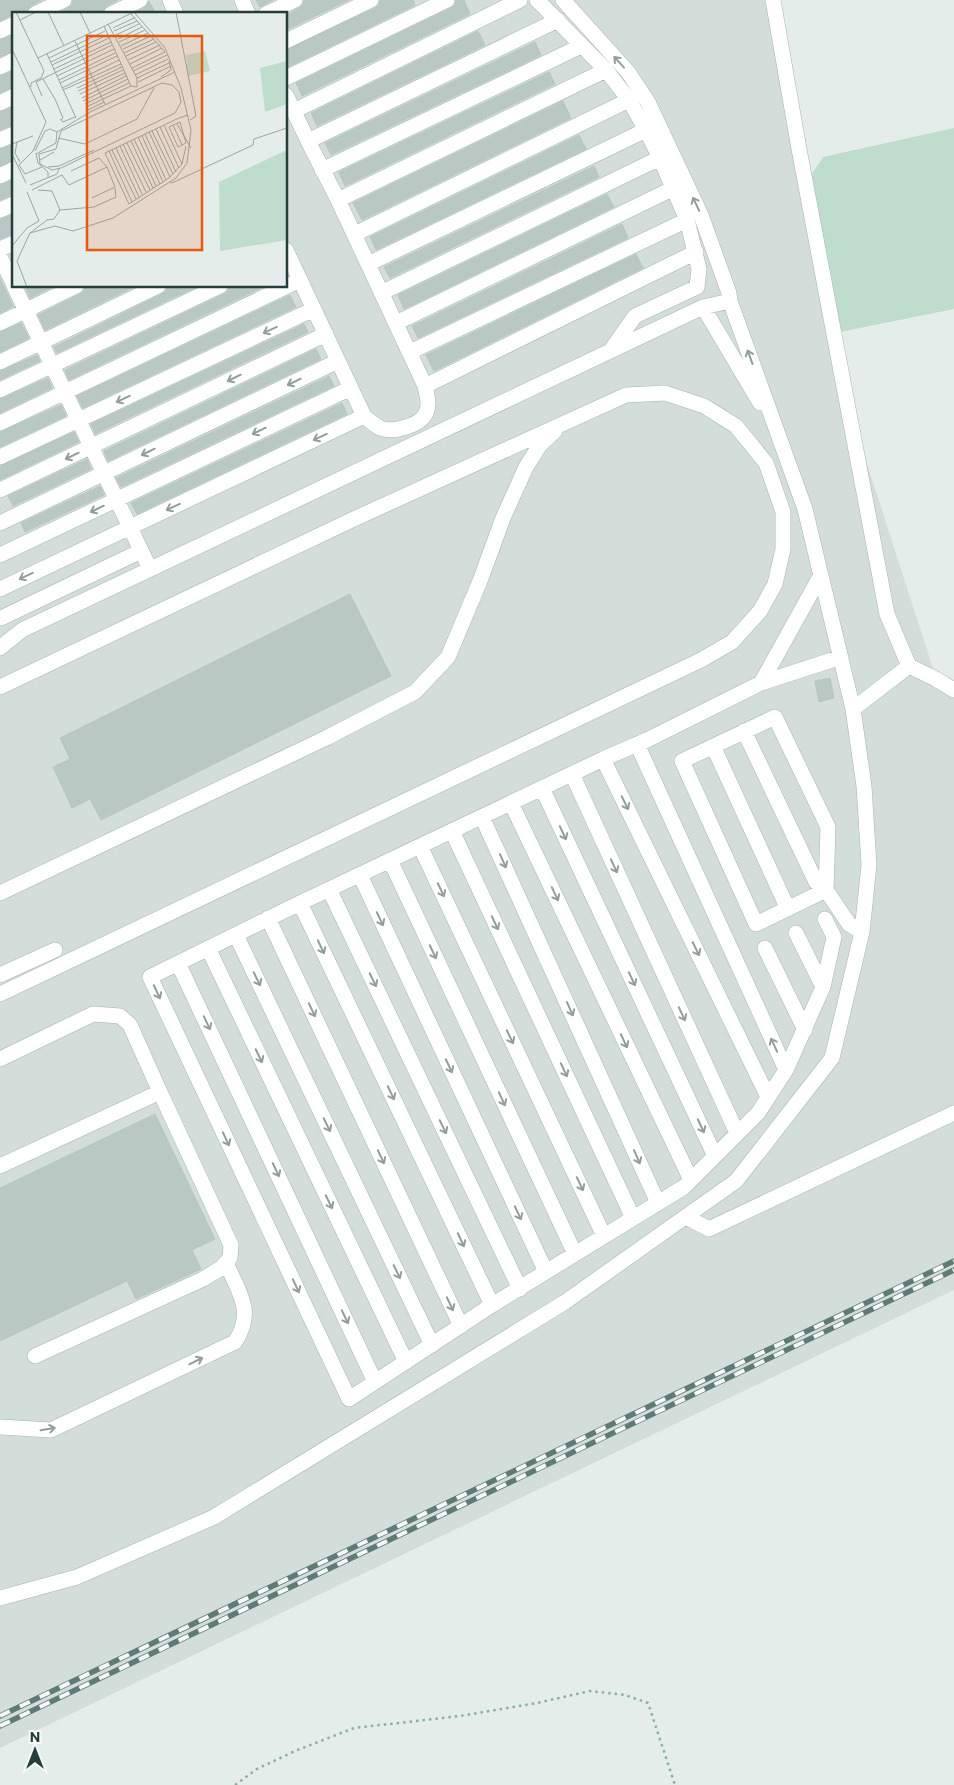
<svg xmlns="http://www.w3.org/2000/svg" width="954" height="1785" font-family="Commissioner,sans-serif">
<style>
.built{fill:#d3ddda;fill-rule:evenodd}
.green{fill:#bfddcc}
.building{fill:#bac8c4;stroke:#b7c7c3}
.lines{fill:none;stroke-linecap:round;stroke-linejoin:round}
.minor-casing{stroke:#a8b5b3;stroke-width:16}
.path{stroke:#87afa8;stroke-width:2.5;stroke-dasharray:2.5 4;stroke-linecap:butt}
.minor{stroke:#fff;stroke-width:15}
.rail-casing{stroke:#607a76;stroke-width:5.5}
.rail{stroke:#f5faf8;stroke-width:4;stroke-dasharray:11;stroke-linecap:butt}
.oneway{stroke:#929e9d}
.inset-road{fill:none;stroke:#98a7a5;stroke-width:1}
.view{fill:#e8590c;fill-opacity:0.15;stroke:#e8590c;stroke-width:2.5}
.inset-edge{fill:none;stroke:#253e3b;stroke-width:2.5}
</style>
<rect width="100%" height="100%" fill="#e5edeb"/>
<path class="built" d="M0 0H768L831 352 936 678 954 685V1290L0 1748ZM14 14H286V286H14Z"/>
<path class="green" d="M954 128V309L840 332 812 174 823 157Z"/>
<path class="building" d="M0 0H42L31 6 26 14H14L0 21Z
M73 0H118L107 6 102 14H57L68 8 72 5Z
M256 0H273L260 7Z
M304 0H349L286 30V15L299 8 303 5Z
M380 0H413L415 5 288 67 286 63V50L375 8 379 5Z
M456 0H464L470 14 302 96 296 83 451 8 455 5Z
M149 1 156 14H133L144 8Z
M478 31 485 45 317 126 311 113Z
M14 35V51L0 57V40Z
M535 42 541 55 331 155 325 143Z
M14 71V87L0 93V76Z
M549 72 555 84 345 186 339 172Z
M563 101 571 118 362 220 353 203Z
M14 107V125L0 130V112Z
M579 135 586 149 376 250 370 237Z
M14 144V160L0 166V149Z
M594 166 599 177 390 278 384 267Z
M14 180V195L0 200V185Z
M607 194 614 207 404 309 398 295Z
M14 214V234L0 239V219Z
M622 224 628 238 418 338 412 326Z
M636 254 643 268 434 371 426 355Z
M0 278 13 306 0 313Z
M25 286H54L30 298Z
M85 286H136L45 330 38 315 80 294 84 291Z
M167 286H198L57 353 54 347 162 294 166 291Z
M229 286H265L69 380 65 370 224 294 228 291Z
M290 295 296 307 83 408 77 396Z
M21 323 29 338 0 352V332Z
M304 324 308 332 95 434 91 424Z
M316 349 321 359 108 461 104 451Z
M37 355 40 361 0 380V371Z
M329 376 334 386 121 487 116 478Z
M48 378 52 388 0 413V399Z
M342 403 347 414 137 514 131 503Z
M61 405 66 416 0 447V432Z
M74 432 79 442 0 480V466Z
M87 459 91 469 13 506 8 496Z
M100 486 104 495 25 532 21 523Z
M350 594 391 676 101 820 90 799 72 808 53 767 70 759 60 738Z
M830 678 834 698 819 702 815 681Z
M155 1114 215 1239 192 1250 201 1269 136 1299 127 1281 0 1341V1188Z"/>
<g class="lines">
<defs>
<path id="minor" d="M170 0 176 14
M242 0 248 14
M537 0 606 70 629 100 646 130 660 158 687 220 699 269 697 287 635 316 611 350
M773 0 799 149 887 614 909 666 853 709
M35 14 64 0
M111 14 140 0
M266 14 295 0
M0 31 14 24
M286 41 371 0
M0 67 14 60
M286 78 447 0
M286 95 308 141 338 200 425 386C427 396 430 404 426 413 420 426 393 433 380 428 374 425 369 420 364 416L286 250
M0 103 14 96
M294 111 520 0
M0 140 14 134
M308 141 558 20
M322 170 581 46
M0 176 14 169
M338 200 606 70
M0 210 14 204
M355 234 629 100
M0 249 14 243
M0 257 14 285
M368 264 646 130
M14 286 150 569
M381 293 660 158
M703 307 760 403
M0 323 76 286
M396 323 674 188
M410 352 687 220
M0 362 158 286
M425 386 696 252
M0 390 220 286
M0 423 300 280
M0 457 314 309
M0 490 326 334
M0 523 338 361
M0 555 351 388
M0 589 364 416
M1 618 141 551
M0 648 22 630 703 307 730 301
M909 666 936 679 954 690
M761 683 821 575
M0 687 356 518 626 395 665 393 704 406 736 426 766 463 783 512V549L775 584 760 611 732 642 701 660 0 994
M775 717 828 827 826 890 756 924 682 761Z
M744 731 816 882 826 890 849 924 862 932
M637 744 786 1070 758 1113 684 1187 492 1305 349 1399 150 977 300 903 603 759 647 740 761 683 841 657
M713 746 788 909
M603 759 768 1097
M572 774 737 1133
M542 788 715 1156
M511 803 691 1180
M482 817 658 1203
M452 831 633 1218
M420 846 604 1236
M390 860 575 1254
M360 875 546 1272
M329 889 520 1289
M0 893 326 738 415 692 448 657 480 581 503 518 526 467 540 445 555 431
M300 903 492 1305
M268 918 461 1326
M796 933 823 987
M236 935 432 1345
M208 948 406 1362
M765 948 805 1030
M178 963 375 1382
M0 975 55 950
M0 1059 93 1014 120 1016 130 1025 160 1092
M786 1070 823 987 834 937 825 919
M0 1166 160 1092 231 1245 230 1258 221 1268 203 1279 35 1356
M686 1217 709 1229 954 1113
M0 1427 51 1430 235 1342C255 1312 239 1292 226 1263
M0 1598 77 1577 214 1517 565 1302 736 1181 832 1058 862 932 869 865 864 786 853 709 805 509 730 301 729 293 701 215 648 102 628 72 563 0"/>
</defs>
<use href="#minor" class="minor-casing"/>
<path class="path" d="M235 1785 257 1769 295 1751 354 1728 460 1716 537 1703 590 1691 625 1695 648 1703 675 1785"/>
<use href="#minor" class="minor"/>
<defs>
<path id="rail" d="M0 1716 954 1261
M0 1726 954 1270"/>
</defs>
<use href="#rail" class="rail-casing"/>
<use href="#rail" class="rail"/>
</g>
<defs><path id="oneway-shaft" d="M-6 0H5M1.5-3L5.5 0L1.5 3" fill="none" stroke-width="1.6" stroke-linecap="round" stroke-linejoin="round" transform="scale(1.25)"/></defs>
<g class="oneway">
<use href="#oneway-shaft" transform="translate(619 62) rotate(-132)"/>
<use href="#oneway-shaft" transform="translate(696 204) rotate(-115)"/>
<use href="#oneway-shaft" transform="translate(270 330) rotate(155)"/>
<use href="#oneway-shaft" transform="translate(750 357) rotate(-110)"/>
<use href="#oneway-shaft" transform="translate(234 378) rotate(154)"/>
<use href="#oneway-shaft" transform="translate(294 382) rotate(154)"/>
<use href="#oneway-shaft" transform="translate(123 399) rotate(155)"/>
<use href="#oneway-shaft" transform="translate(259 431) rotate(154)"/>
<use href="#oneway-shaft" transform="translate(320 437) rotate(155)"/>
<use href="#oneway-shaft" transform="translate(148 452) rotate(154)"/>
<use href="#oneway-shaft" transform="translate(72 456) rotate(154)"/>
<use href="#oneway-shaft" transform="translate(173 507) rotate(155)"/>
<use href="#oneway-shaft" transform="translate(97 509) rotate(154)"/>
<use href="#oneway-shaft" transform="translate(26 576) rotate(155)"/>
<use href="#oneway-shaft" transform="translate(625 803) rotate(64)"/>
<use href="#oneway-shaft" transform="translate(563 833) rotate(65)"/>
<use href="#oneway-shaft" transform="translate(503 861) rotate(66)"/>
<use href="#oneway-shaft" transform="translate(614 866) rotate(65)"/>
<use href="#oneway-shaft" transform="translate(441 890) rotate(65)"/>
<use href="#oneway-shaft" transform="translate(555 894) rotate(65)"/>
<use href="#oneway-shaft" transform="translate(380 919) rotate(65)"/>
<use href="#oneway-shaft" transform="translate(495 923) rotate(65)"/>
<use href="#oneway-shaft" transform="translate(321 947) rotate(65)"/>
<use href="#oneway-shaft" transform="translate(696 949) rotate(64)"/>
<use href="#oneway-shaft" transform="translate(433 952) rotate(65)"/>
<use href="#oneway-shaft" transform="translate(257 979) rotate(64)"/>
<use href="#oneway-shaft" transform="translate(632 979) rotate(65)"/>
<use href="#oneway-shaft" transform="translate(373 980) rotate(64)"/>
<use href="#oneway-shaft" transform="translate(157 992) rotate(65)"/>
<use href="#oneway-shaft" transform="translate(570 1009) rotate(66)"/>
<use href="#oneway-shaft" transform="translate(312 1010) rotate(65)"/>
<use href="#oneway-shaft" transform="translate(682 1014) rotate(65)"/>
<use href="#oneway-shaft" transform="translate(207 1023) rotate(65)"/>
<use href="#oneway-shaft" transform="translate(510 1037) rotate(65)"/>
<use href="#oneway-shaft" transform="translate(624 1041) rotate(65)"/>
<use href="#oneway-shaft" transform="translate(774 1045) rotate(-115)"/>
<use href="#oneway-shaft" transform="translate(259 1056) rotate(64)"/>
<use href="#oneway-shaft" transform="translate(449 1066) rotate(65)"/>
<use href="#oneway-shaft" transform="translate(564 1070) rotate(65)"/>
<use href="#oneway-shaft" transform="translate(391 1093) rotate(65)"/>
<use href="#oneway-shaft" transform="translate(502 1099) rotate(65)"/>
<use href="#oneway-shaft" transform="translate(327 1125) rotate(64)"/>
<use href="#oneway-shaft" transform="translate(701 1126) rotate(65)"/>
<use href="#oneway-shaft" transform="translate(443 1127) rotate(64)"/>
<use href="#oneway-shaft" transform="translate(226 1139) rotate(65)"/>
<use href="#oneway-shaft" transform="translate(381 1157) rotate(65)"/>
<use href="#oneway-shaft" transform="translate(637 1157) rotate(66)"/>
<use href="#oneway-shaft" transform="translate(276 1170) rotate(65)"/>
<use href="#oneway-shaft" transform="translate(580 1184) rotate(65)"/>
<use href="#oneway-shaft" transform="translate(329 1202) rotate(64)"/>
<use href="#oneway-shaft" transform="translate(518 1213) rotate(65)"/>
<use href="#oneway-shaft" transform="translate(461 1240) rotate(65)"/>
<use href="#oneway-shaft" transform="translate(397 1272) rotate(64)"/>
<use href="#oneway-shaft" transform="translate(296 1286) rotate(65)"/>
<use href="#oneway-shaft" transform="translate(450 1304) rotate(65)"/>
<use href="#oneway-shaft" transform="translate(345 1317) rotate(65)"/>
<use href="#oneway-shaft" transform="translate(196 1361) rotate(-26)"/>
<use href="#oneway-shaft" transform="translate(48 1429) rotate(-9)"/>
</g>
<g transform="translate(12 12)">
<rect width="275" height="275" fill="#e5edeb"/>
<path d="M193 39 198 59 176 64 174 43ZM275 49V92L253 100 248 56ZM275 138V228L208 239 207 170Z" fill="#bfddcc"/>
<path class="inset-road" d="M4 0 32 59 29 66 19 71V75M36 0 52 34M68 0 78 21M164 0 184 104 178 108M119 2 153 40M8 8 24 0M92 14 119 74 125 75V66L96 12M101 16 122 6M102 19 125 9M104 23 127 12M106 27 130 15M63 29 93 92M107 30 133 18M109 34 136 21M0 37 34 110 21 139 7 153 13 162 30 155M111 37 139 24M112 41 142 27M35 42 64 106M114 44 144 30M26 46 122 0M37 46 93 19M116 48 148 33M39 50 95 23M118 52 150 36M40 53 97 26M120 56 153 40M42 57 99 30M121 59 155 43M123 63 156 47M45 64 102 37M149 65 159 58 157 49M125 66 157 51M31 67 43 87 51 106 49 108M47 68 103 41M126 70 159 54M48 71 105 44M150 71 160 73 167 80 169 90 163 101 49 156 40 158 28 152 27 142 44 137 49 119ZM50 76 107 48M65 76 110 55M51 78 109 52M66 79 111 58M68 82 113 61M30 84 24 70 100 33M70 86 114 64M71 89 116 67M73 92 117 71M74 95 119 74M76 98 92 90M48 107 51 110 63 105M168 110 174 131 166 135 157 115ZM165 112 179 136M152 113 170 152 157 166 117 192 93 141 167 106 176 103M161 113 170 133M148 115 167 156M144 117 164 160M140 119 161 162M45 120 78 100 163 60M137 120 158 165M133 122 154 168M130 124 151 170M126 125 148 172M46 126 73 132 125 107 142 76M122 127 144 174M119 129 141 176M5 130 3 141 8 150M115 131 138 178M0 132 21 124M111 132 134 180M108 134 130 182M104 136 127 185M100 138 124 187M23 139 33 119 38 117 45 120 44 131 24 142M97 139 120 190M24 141 26 151 36 160V165M0 142 14 171M28 148 42 140M170 152 174 134M36 155 47 154 82 138M59 159 87 146 95 155M158 170 160 171 241 133 242 127 275 116M18 173 45 162 47 157M20 178 50 163 57 173 95 155 103 175 80 186M48 198 82 195 104 185 103 176M18 221 35 208 42 207 48 198 40 179 26 178M0 234 15 216 27 209 15 180M15 275 5 249 18 221 43 214 61 219 101 206 164 166 175 151 179 118 169 76 153 36 122 0"/>
<path class="view" d="M75 24H190V238H75Z"/>
<rect width="275" height="275" class="inset-edge"/>
</g>
<g transform="translate(35 1750)" stroke="#f5faf8" stroke-width="4" paint-order="stroke">
<path d="M0-4L9 19L0 12L-9 19Z" fill="#253e3b"/>
<text y="-8" font-size="14" font-weight="bold" text-anchor="middle" fill="#253e3b">N</text>
</g>
</svg>
